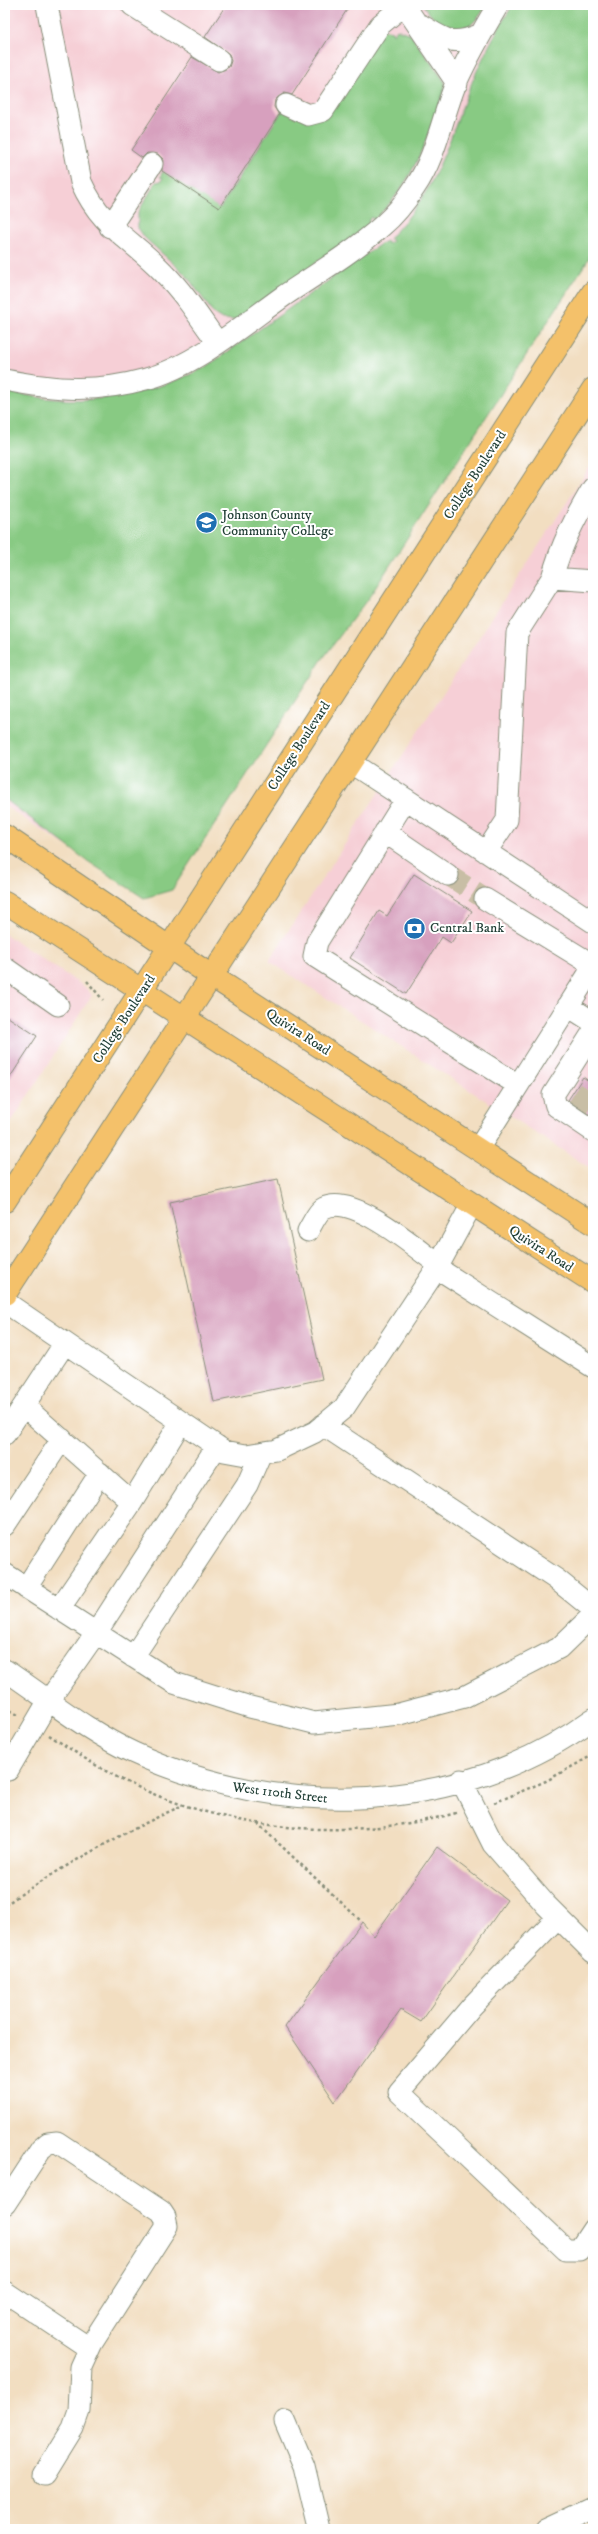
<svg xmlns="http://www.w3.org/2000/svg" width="598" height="2534" font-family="'IM FELL DW Pica',serif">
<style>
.built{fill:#f6cfd6}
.green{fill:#88ca83;stroke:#54845c}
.building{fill:#d7a0be}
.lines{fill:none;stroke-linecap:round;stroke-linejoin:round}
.minor-tunnel{stroke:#c8bea5;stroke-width:21;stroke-dasharray:21 10;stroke-linecap:butt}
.minor-casing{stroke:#888e7a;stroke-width:23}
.major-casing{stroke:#888e7a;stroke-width:24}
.path{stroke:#888e7a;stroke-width:2.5;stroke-dasharray:3 3;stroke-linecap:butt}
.minor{stroke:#fff;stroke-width:21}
.major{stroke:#f4c16a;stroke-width:22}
.labels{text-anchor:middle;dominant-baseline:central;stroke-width:4;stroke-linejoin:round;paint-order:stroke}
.street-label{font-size:14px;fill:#1f3d34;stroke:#fff}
.poi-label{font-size:14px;fill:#1f3d34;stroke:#fff;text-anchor:start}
</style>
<rect width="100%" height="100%" fill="#fff"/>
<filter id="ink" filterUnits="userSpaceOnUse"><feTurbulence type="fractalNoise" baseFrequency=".025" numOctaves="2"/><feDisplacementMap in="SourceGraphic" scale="8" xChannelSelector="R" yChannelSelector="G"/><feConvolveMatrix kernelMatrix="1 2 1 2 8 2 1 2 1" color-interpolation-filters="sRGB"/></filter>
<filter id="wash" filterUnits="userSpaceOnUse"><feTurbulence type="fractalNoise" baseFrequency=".012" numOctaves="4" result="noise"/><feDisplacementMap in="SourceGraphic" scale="16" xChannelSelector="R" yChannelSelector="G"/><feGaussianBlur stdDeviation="0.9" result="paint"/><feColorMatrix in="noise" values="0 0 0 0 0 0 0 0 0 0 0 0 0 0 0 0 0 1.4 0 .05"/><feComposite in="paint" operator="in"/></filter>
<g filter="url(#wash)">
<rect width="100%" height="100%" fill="#f2dec1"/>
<path class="built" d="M5 5H593L144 897 5 806Z
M593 462V1170L269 961Z
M5 934 85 987 92 995 5 1132Z"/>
<path class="green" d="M423 5H487C466 40 445 37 423 5Z
M513 5H593V252L372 593 321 661 172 890 144 898 86 860 5 799V390C73 410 144 398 206 367L382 243 386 241 388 244 392 241 390 238 393 234C434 194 448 144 468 92 480 62 495 32 513 5Z
M382 29 392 31 393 34 397 29 410 34 445 82V87C426 140 416 180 374 220L372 217 368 220 370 223 368 226 235 320 222 319 214 314 186 275 145 238 138 228V212L156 182 161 181 163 178 160 177 163 171 220 208 283 109 311 115Z"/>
<g id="blocks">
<path class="building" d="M226 5H350L292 95 284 93 275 100 274 107 279 115 219 208 162 171 163 159 158 154 147 153 142 158 131 150 192 57 218 72 229 67 231 61 229 54 205 37Z
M414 874 472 911 451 943 442 937 406 994 350 958 379 911 387 916Z
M5 1015 37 1036 5 1085Z
M583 1077 593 1084V1117L568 1100Z
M278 1179 322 1379 214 1402 170 1202Z
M437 1847 507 1900 421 2022 401 2010 335 2102 285 2027 362 1922 374 1936Z"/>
</g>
</g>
<g filter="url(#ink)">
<use href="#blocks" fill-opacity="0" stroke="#888e7a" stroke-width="1"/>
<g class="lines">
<path class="minor-tunnel" d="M448 875 485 899
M578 1107 593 1084"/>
<defs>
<path id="minor" d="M47 5 81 182C102 229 131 238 163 272 184 293 200 318 217 342
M132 5 219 60
M404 5 457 83
M421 25C446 40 451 46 479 35
M286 105 308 115 323 111 380 25 404 5
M110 227 152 164
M5 380C56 390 96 393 146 379 195 366 244 324 285 295 318 273 353 252 382 226 395 215 406 201 415 187 436 157 442 117 456 83 468 56 483 30 498 5
M552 578C561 545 575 518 593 488
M351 763 593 922
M406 799 317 942 314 956 518 1085
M385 832 448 875
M486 852 507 820 517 633 552 578 593 581
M485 899 593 965
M5 968 58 1005
M568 1006 593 1022
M593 1032 553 1095 556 1106 593 1131
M478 1149 593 967
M472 1204 437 1268 593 1367
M308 1231C312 1224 318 1211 324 1208 353 1193 416 1248 439 1265
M5 1302 65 1343 5 1434
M65 1343 224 1451 246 1455 277 1450 315 1432 344 1408 437 1268
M24 1406 132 1502 59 1609
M323 1425 556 1579 593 1609
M132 1502 181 1422
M5 1525 62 1439
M5 1574 174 1683 250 1707 314 1723 399 1714 464 1697 559 1648 593 1615
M26 1588 100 1473
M133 1657 247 1485 261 1453
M5 1670C47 1698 88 1732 134 1753 280 1820 460 1816 593 1719
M5 1768 8 1770 49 1700 96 1633 217 1446
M461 1780 493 1844 546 1905 593 1952
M558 1917 472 2006 399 2092 566 2250H579L593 2229
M5 2204 41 2149 48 2143 57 2142 161 2211 165 2217 167 2226 92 2343 81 2367 79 2411 73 2428 44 2475
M5 2292 89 2348
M285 2421 304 2466 319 2529
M546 2529 593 2507"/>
<path id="major" d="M5 836 213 977 593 1224
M5 902 593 1282
M5 1201 593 292
M5 1294 593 389"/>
</defs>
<use href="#minor" class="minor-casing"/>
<use href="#major" class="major-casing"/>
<path class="path" d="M87 981 103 1000
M5 1707 18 1715
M49 1735C75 1752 101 1770 129 1783 230 1832 349 1842 456 1813
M494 1803 546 1781 593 1755
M257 1823 362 1922
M5 1905C62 1866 121 1834 183 1805"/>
<use href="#minor" class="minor"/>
<use href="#major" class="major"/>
</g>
</g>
<defs>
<symbol id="university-disc" viewBox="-11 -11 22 22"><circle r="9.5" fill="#1f6fb2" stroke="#fff"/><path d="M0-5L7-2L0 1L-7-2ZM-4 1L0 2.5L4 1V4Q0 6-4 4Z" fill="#fff"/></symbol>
<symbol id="bank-disc" viewBox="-11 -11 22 22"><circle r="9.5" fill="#1f6fb2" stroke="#fff"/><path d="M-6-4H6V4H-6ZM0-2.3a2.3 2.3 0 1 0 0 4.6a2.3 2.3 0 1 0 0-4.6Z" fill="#fff"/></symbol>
</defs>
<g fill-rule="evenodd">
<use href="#university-disc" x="194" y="510" width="25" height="25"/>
<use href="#bank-disc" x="402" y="916" width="25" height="25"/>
</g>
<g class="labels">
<g class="street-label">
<text transform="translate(475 475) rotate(-57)">College Boulevard</text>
<text transform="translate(299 746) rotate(-57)">College Boulevard</text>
<text transform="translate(124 1019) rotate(-57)">College Boulevard</text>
<text transform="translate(298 1032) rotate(33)">Quivira Road</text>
<text transform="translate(541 1249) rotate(33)">Quivira Road</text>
<text transform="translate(280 1793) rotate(7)">West 110th Street</text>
</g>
<g class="poi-label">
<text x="222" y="515">Johnson County<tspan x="222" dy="16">Community College</tspan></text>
<text x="430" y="928">Central Bank</text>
</g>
</g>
<rect width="598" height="2534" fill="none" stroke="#fff" stroke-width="20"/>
</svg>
